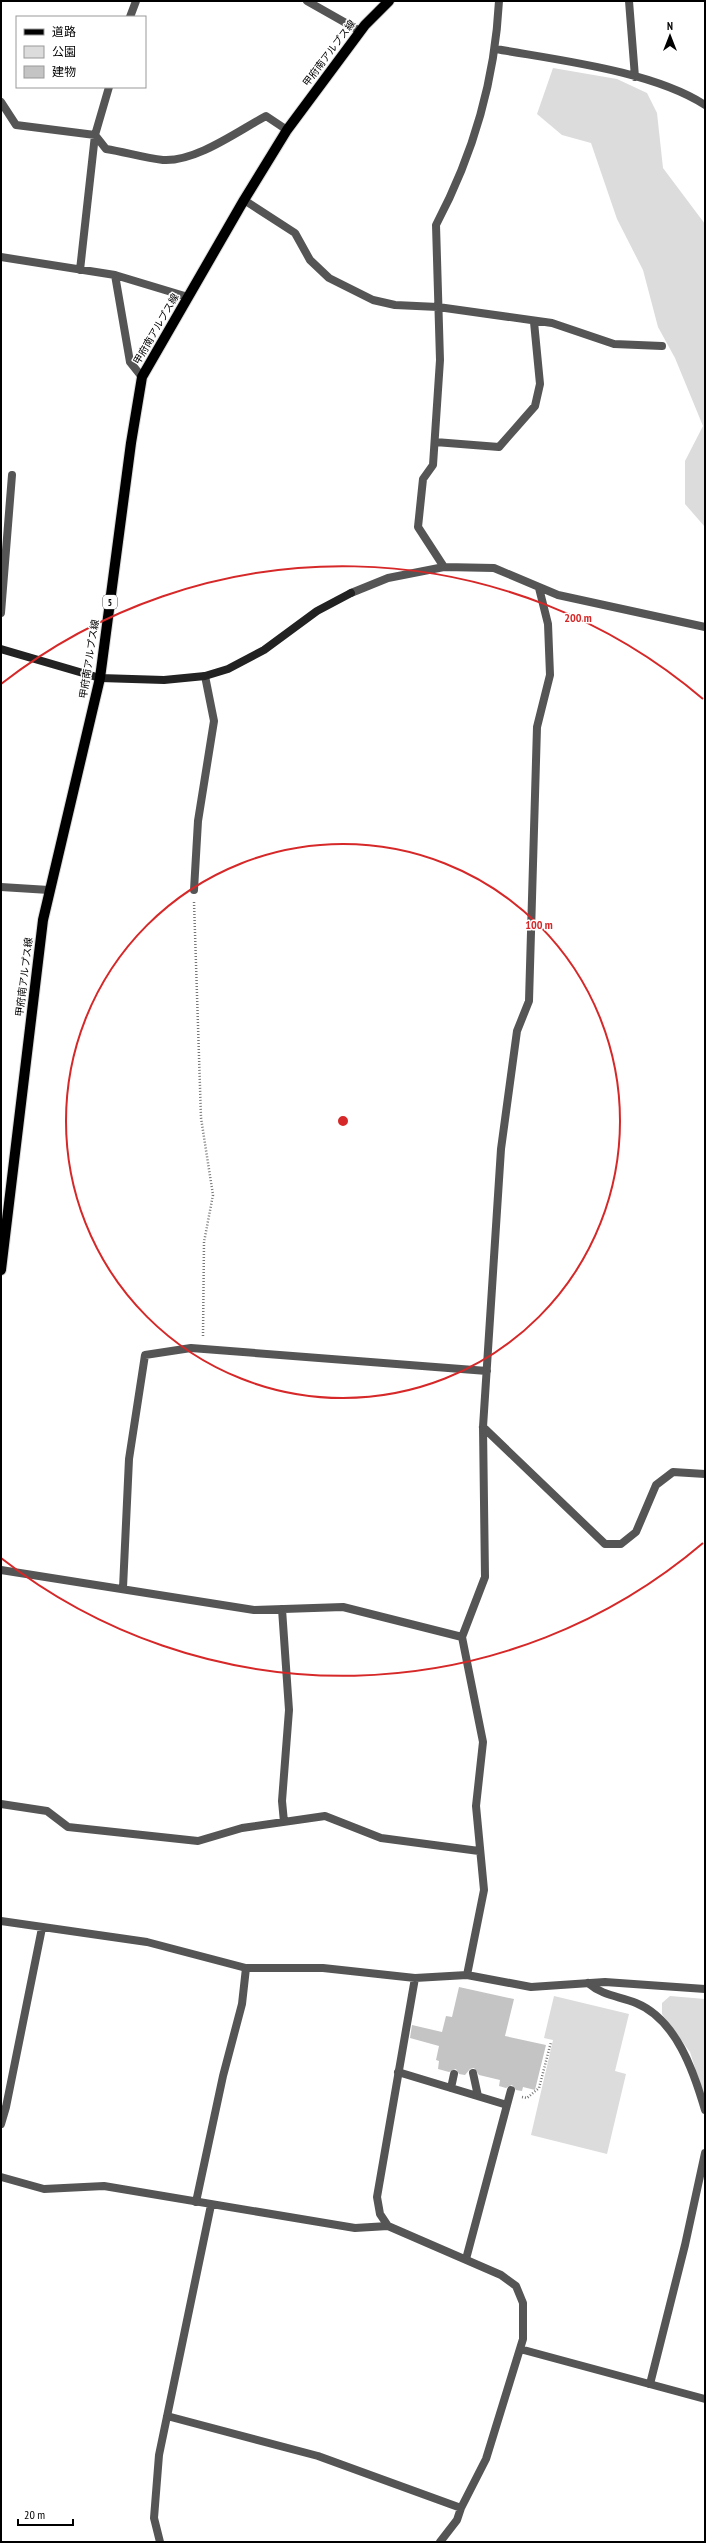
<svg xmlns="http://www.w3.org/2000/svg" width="706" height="2543" font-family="'PT Sans Narrow','Noto Sans JP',sans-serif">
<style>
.green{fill:#dcdcdc}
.building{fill:#c4c4c4}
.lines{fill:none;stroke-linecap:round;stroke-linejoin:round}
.primary-casing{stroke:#dbdbdb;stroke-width:12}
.path{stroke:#777;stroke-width:2.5;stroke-dasharray:1 2;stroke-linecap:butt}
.lane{stroke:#555;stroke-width:8}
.street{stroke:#555;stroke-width:8}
.secondary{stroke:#222;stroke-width:8}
.primary{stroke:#000;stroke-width:10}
.ring{fill:none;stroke:#d62828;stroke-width:2}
.labels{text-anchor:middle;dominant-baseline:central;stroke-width:3;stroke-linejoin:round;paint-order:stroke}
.shield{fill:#fff;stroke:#4c4c4c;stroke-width:1}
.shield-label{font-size:9px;font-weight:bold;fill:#000}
.street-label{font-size:10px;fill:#000;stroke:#fff}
.centre{fill:#d62828;stroke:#fff;stroke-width:2}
.ring-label{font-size:12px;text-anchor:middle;font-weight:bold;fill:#d62828;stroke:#fff;stroke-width:3;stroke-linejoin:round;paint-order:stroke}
</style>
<rect width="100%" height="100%" fill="#fff"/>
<path class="green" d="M553 68 617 79 647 93 657 113 663 168 705 224V527L685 504V461L703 426 675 358 658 327 643 270 617 219 591 143 562 135 537 114Z
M554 1996 629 2014 615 2071 626 2074 607 2154 531 2135 553 2040 544 2038Z
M670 1996 705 1999V2099L690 2052 662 2014V2003Z"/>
<path class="building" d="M459 1987 514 1999 505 2036 546 2045 535 2090 523 2087 522 2091 516 2090 512 2085 506 2088 499 2086 500 2080 479 2075 474 2068 470 2069 465 2075 459 2074 456 2069 449 2072 438 2069 439 2061 436 2060 439 2046 410 2038 412 2025 442 2032 446 2016 452 2017Z"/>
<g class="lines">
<defs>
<path id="primary" d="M1 1270 43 920 100 678 131 443 142 377 244 200 287 130 365 25 389 1"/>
</defs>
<use href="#primary" class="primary-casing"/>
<path class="path" d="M194 902 201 1118 213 1195 204 1242 203 1336
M522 2097 527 2098 539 2088 551 2042"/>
<path class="lane" d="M588 1983C603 1996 619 1996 636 2003 676 2019 694 2072 705 2110
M398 2072 507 2105
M473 2073 478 2096
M451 2088 454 2074
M196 2202 223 2076 242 2004 246 1968
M466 2259 511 2090
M650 2384 685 2245 705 2153"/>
<path class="street" d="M307 1 360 31
M629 1 635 77
M130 17 136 1
M496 49C557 60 653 71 705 105
M1 102 16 125 95 135 106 149C125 152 144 158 163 160 196 162 238 131 266 116L287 130
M244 200 295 233 310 260 329 278 373 300 395 305 438 307 552 323 614 344 662 346
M1 257 115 275 188 297
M80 270 95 135 109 87
M115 275 130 362 142 377
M435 442 499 447 535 406 540 384 534 322
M444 567 418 527 423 479 433 465 440 360 436 225C473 155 495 80 499 1
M351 593 388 578 444 567 494 568 558 595 705 627
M1 613 12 475
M1 887 49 890
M194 890 198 821 214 721 205 676
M483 1427 605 1544H621L636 1532 656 1485 673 1472 705 1474
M1 1570 254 1610 343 1607 462 1637
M123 1588 129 1459 145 1355 191 1348 487 1371
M282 1609 289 1710 282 1801 284 1822
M1 1804 47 1811 68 1827 198 1841 242 1828 325 1816 381 1838 479 1851
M1 1921 147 1942 246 1968H323L415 1978 467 1975 531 1987 605 1982 705 1989
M467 1975 484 1890 476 1806 483 1742 462 1637 485 1577 483 1427 501 1149 517 1031 529 1001 537 727 550 675 548 624 539 588
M415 1978 377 2197 380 2214 388 2226 501 2275 516 2286 523 2303V2339L486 2459 461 2508 457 2520 440 2542
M1 2124 6 2107 42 1928
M1 2177 44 2189 104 2186 355 2228 388 2226
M520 2349 705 2399
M167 2416 318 2456 461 2508
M160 2542 154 2518 159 2455 211 2205"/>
<path class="secondary" d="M1 649 100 678 164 680 205 676 228 669 264 650 317 611 351 593"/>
<use href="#primary" class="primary"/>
</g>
<g class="ring">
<circle cx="343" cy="1121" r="277"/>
<path d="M703 1543A555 555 0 0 1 1 1558M1 684A555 555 0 0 1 703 699"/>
</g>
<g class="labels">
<rect class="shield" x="103" y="595" width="14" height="14" rx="3"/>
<g class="shield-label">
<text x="110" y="602">5</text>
</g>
<g class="street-label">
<text transform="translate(329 53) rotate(-53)">甲府南アルプス線</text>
<text transform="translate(156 329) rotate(-60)">甲府南アルプス線</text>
<text transform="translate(89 659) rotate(-81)">甲府南アルプス線</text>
<text transform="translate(24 977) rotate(-83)">甲府南アルプス線</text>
</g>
</g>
<circle cx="343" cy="1121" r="6" class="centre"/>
<g class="ring-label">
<text x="578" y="622">200 m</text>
<text x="539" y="929">100 m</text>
</g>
<rect width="706" height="2543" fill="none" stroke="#000000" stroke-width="4"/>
<rect x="16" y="16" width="130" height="72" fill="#ffffff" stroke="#999999"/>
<rect x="24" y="29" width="20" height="6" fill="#000000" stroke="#999999"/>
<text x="52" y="36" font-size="12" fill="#000000">道路</text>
<rect x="24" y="46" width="20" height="12" fill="#dcdcdc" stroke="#999999"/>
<text x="52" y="56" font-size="12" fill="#000000">公園</text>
<rect x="24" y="66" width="20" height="12" fill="#c4c4c4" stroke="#999999"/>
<text x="52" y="76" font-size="12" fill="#000000">建物</text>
<g transform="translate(670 36)" stroke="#ffffff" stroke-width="3" paint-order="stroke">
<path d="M0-3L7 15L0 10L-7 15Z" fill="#000000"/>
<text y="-6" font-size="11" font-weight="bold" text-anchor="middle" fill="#000000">N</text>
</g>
<path d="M18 2519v6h55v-6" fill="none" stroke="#000000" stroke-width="2"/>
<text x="24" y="2519" font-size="12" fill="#000000" stroke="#ffffff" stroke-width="3" paint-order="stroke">20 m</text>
</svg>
